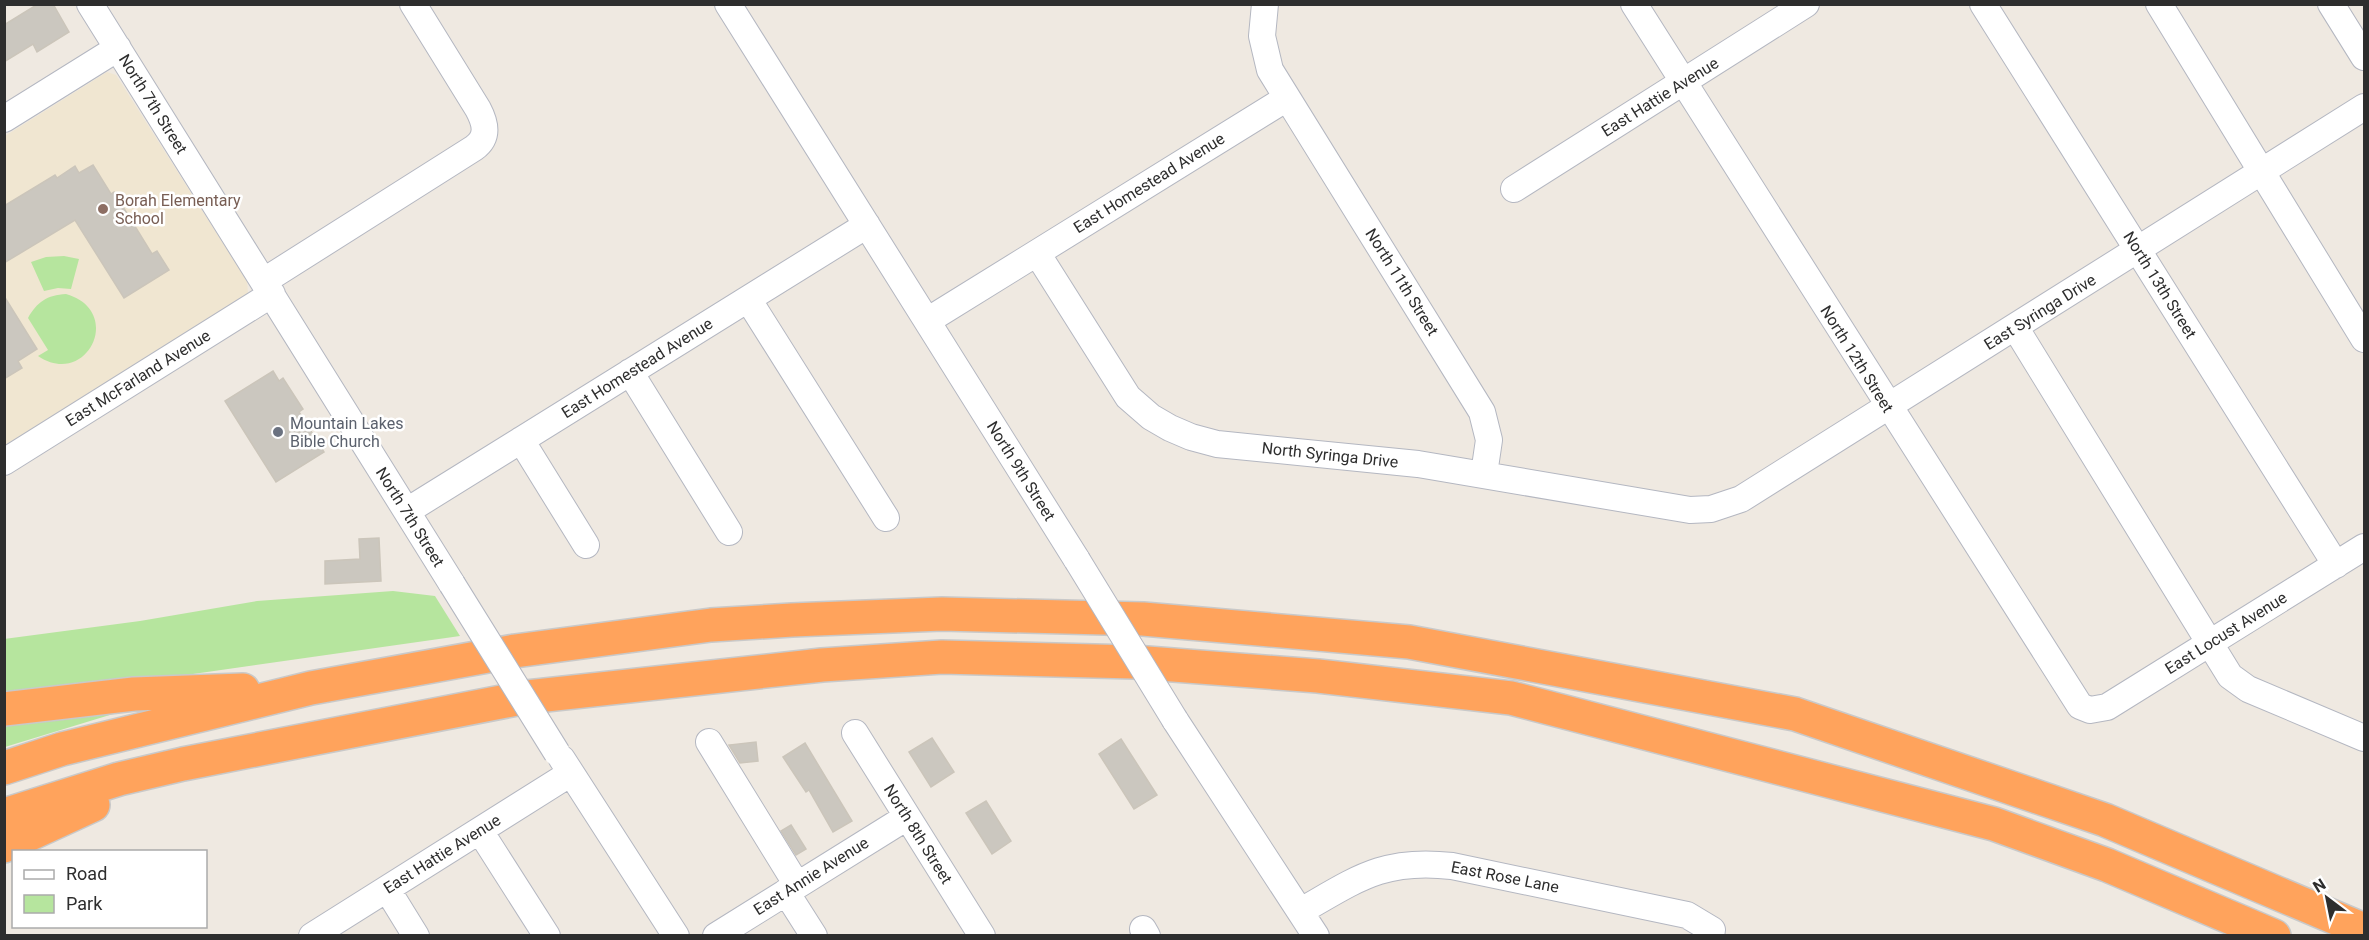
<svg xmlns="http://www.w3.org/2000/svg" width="2369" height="940" font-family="Roboto,sans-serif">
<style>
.education{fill:#f0e6d1}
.green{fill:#b6e59e}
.building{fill:#cbc7bf;stroke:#cbc5ba;stroke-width:1.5}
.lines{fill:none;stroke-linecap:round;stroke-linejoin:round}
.minor-casing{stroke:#b4b7c1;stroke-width:28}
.highway-casing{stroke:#c9c9c9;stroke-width:36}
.minor{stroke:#fff;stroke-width:26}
.highway{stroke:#ffa35c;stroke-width:33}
.minor-bridge-casing{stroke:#b4b7c1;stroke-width:28;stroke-linecap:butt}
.minor-bridge{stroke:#fff;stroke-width:26}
.education-dot{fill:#8d6e63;stroke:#fff;stroke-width:2}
.worship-dot{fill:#6b7280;stroke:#fff;stroke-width:2}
.labels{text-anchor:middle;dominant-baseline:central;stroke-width:5;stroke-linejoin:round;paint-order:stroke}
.street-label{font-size:16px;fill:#2e2e2e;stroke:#fff}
.education-label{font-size:16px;fill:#785e54;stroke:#fff;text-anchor:start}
.worship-label{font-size:16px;fill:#5b616d;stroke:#fff;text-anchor:start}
</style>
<rect width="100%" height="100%" fill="#efe9e1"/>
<path class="education" d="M107 72 116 75 247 281 248 293 5 446V136Z"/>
<path class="green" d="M64 256 79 259 71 289 58 288 44 291 31 262 46 257Z
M66 294C125 311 87 389 38 356L48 350 28 318C37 302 47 295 66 294Z
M393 591 435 596 460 636 179 676 5 693 4 639 140 621 257 601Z
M111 707 113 714 5 747 4 722Z"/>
<path class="building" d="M38 4H53L69 32 37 52 33 44 4 62V25Z
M93 165 111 194 114 192 152 254 157 251 169 270 124 298 75 220 4 263V206L55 175 57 178 75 166 79 173Z
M4 296 37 349 18 361 22 368 4 379Z
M273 371 279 381 283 378 303 409 299 412 324 452 276 482 225 401Z
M379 538 381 581 325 584V561L360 559 359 539Z
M932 738 954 772 931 787 909 752Z
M1121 739 1157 795 1134 809 1099 754Z
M756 742 758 761 740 763 729 745Z
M805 743 852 821 833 832 809 790 806 792 783 757Z
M986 801 1011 841 992 854 966 813Z
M791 825 806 849 796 855 781 831Z"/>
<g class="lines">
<defs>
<path id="minor" d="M90 4 452 584
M728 4 1077 560
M1265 4 1262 36 1270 70 1482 412 1489 440 1484 474
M1634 4 2080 706 2090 710 2107 707 2364 547
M1983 4 2336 565
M2159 4 2364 339
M2331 4 2364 57
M4 119 118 48
M1514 189 1806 4
M1037 253 1128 397 1151 417 1170 428 1191 437 1217 444 1418 464 1690 510 1711 509 1741 499 2364 107
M264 281 474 148C489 137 486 124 478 109L413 4
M748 299 886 518
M927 321 1287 98
M2015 327 2230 676 2248 689 2364 738
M630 372 729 532
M521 440 586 545
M4 462 272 294
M407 511 867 225
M1175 720 1316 936
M855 733 982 936
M709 742 797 885
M562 759 676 936
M480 831 547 936
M387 889 416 936
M786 892 814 936
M1301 911C1357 879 1384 858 1452 866L1687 915 1712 930
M1143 929 1147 936
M312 936 571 773
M716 936 907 817"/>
<path id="highway" d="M4 709 134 694 243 690
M4 768 62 749 311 688 515 651 711 625 792 620 942 614 1143 619 1409 642 1795 714 2105 820 2364 930
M4 815 119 779 183 764 527 697 822 665 942 657 1134 662 1318 676 1511 698 1994 824 2107 865 2274 936
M4 846 93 805"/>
</defs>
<use href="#minor" class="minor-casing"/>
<use href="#highway" class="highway-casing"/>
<use href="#minor" class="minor"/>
<use href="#highway" class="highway"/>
<defs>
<path id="minor-bridge" d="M1077 560 1175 720
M452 584 557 753"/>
</defs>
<use href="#minor-bridge" class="minor-bridge-casing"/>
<use href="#minor-bridge" class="minor-bridge"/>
</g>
<circle class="education-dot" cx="103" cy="209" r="6"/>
<circle class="worship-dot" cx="278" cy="432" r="6"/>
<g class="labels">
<g class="street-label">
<text transform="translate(1660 97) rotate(-32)">East Hattie Avenue</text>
<text transform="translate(153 104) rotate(58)">North 7th Street</text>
<text transform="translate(1149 183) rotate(-32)">East Homestead Avenue</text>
<text transform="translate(1402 282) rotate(58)">North 11th Street</text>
<text transform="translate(2160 285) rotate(58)">North 13th Street</text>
<text transform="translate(2040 312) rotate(-32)">East Syringa Drive</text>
<text transform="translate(1857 359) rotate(58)">North 12th Street</text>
<text transform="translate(637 368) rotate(-32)">East Homestead Avenue</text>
<text transform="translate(138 378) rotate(-32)">East McFarland Avenue</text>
<text transform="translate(1330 455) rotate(6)">North Syringa Drive</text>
<text transform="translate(1021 471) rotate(58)">North 9th Street</text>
<text transform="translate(410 517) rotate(58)">North 7th Street</text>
<text transform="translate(2226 633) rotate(-32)">East Locust Avenue</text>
<text transform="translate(918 834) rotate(58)">North 8th Street</text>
<text transform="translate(442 854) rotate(-32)">East Hattie Avenue</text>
<text transform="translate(811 876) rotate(-32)">East Annie Avenue</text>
<text transform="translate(1505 877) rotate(11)">East Rose Lane</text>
</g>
<g class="education-label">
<text x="115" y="200">Borah Elementary<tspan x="115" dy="18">School</tspan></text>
</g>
<g class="worship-label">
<text x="290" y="423">Mountain Lakes<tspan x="290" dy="18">Bible Church</tspan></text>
</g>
</g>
<rect width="2369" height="940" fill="none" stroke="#2e2e2e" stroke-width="12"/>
<rect x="12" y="850" width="195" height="78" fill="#ffffff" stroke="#ababab" stroke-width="1.5"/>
<rect x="24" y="870" width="30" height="9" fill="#ffffff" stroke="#ababab" stroke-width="1.5"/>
<text x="66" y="880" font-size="18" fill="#2e2e2e">Road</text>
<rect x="24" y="895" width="30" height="18" fill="#b6e59e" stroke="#ababab" stroke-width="1.5"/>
<text x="66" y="910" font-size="18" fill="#2e2e2e">Park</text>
<g transform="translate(2327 898) rotate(328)" stroke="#ffffff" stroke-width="4.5" paint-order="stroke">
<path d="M0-4.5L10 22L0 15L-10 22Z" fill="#2e2e2e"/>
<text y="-9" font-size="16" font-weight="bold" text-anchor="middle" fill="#2e2e2e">N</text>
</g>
</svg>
